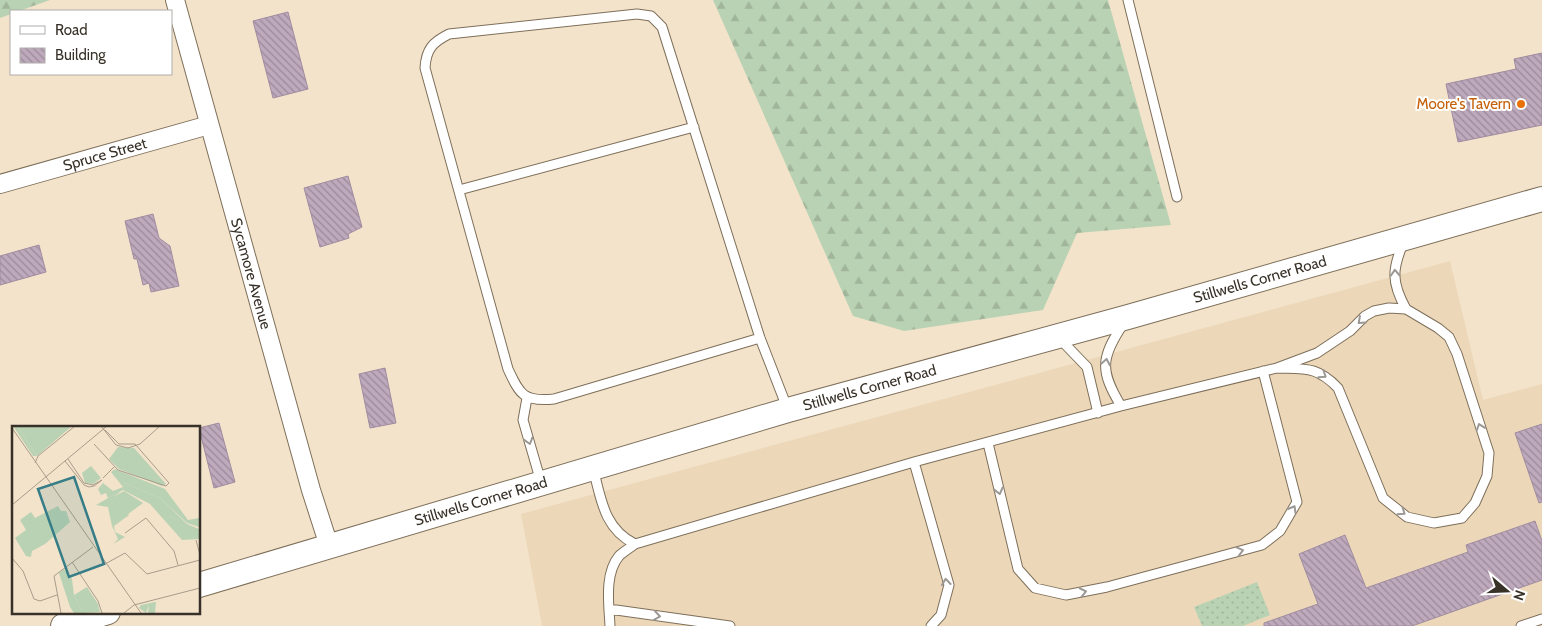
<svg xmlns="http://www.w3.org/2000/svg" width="1542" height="626" font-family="Cabin,sans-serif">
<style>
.built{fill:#ecd8b9}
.grass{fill:url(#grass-dots)}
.forest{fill:url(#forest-firs)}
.building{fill:url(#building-back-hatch);stroke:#a08ca0}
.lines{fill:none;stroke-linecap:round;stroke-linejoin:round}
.lane-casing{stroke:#7e6f5a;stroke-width:11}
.street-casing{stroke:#7e6f5a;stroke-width:20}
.secondary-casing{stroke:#7e6f5a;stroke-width:26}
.lane{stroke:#fff;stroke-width:9}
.street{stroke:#fff;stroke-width:18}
.secondary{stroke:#fff;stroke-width:24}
.oneway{stroke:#9c9894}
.food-dot{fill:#e8710a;stroke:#fff;stroke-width:2}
.labels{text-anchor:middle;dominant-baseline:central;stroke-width:4;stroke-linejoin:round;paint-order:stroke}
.food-label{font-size:15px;fill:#c56008;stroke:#fff;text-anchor:end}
.street-label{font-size:15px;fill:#383128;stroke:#fff}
.inset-road{fill:none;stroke:#a89c8a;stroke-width:1}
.view{fill:#367d87;fill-opacity:0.15;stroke:#367d87;stroke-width:2.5}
.inset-edge{fill:none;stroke:#383128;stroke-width:2.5}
</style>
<defs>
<pattern id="grass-dots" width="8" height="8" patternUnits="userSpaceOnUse" patternTransform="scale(1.25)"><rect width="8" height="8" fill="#b9d2b3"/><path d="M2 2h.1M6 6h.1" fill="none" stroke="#a0b59a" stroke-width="1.8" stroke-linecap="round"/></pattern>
<pattern id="forest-firs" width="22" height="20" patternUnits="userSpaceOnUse" patternTransform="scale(1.25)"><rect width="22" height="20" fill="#b9d2b3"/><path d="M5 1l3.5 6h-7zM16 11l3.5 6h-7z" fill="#a0b59a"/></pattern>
<pattern id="building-back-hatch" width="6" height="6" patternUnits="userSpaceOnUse" patternTransform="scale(1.25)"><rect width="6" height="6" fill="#bea9bd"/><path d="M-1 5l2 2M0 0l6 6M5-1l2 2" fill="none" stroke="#9b8a9a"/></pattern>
</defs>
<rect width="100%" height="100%" fill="#f3e3cb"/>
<path class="built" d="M1450 261 1483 400 1542 384V626H542L521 514Z"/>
<path class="grass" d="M1257 582 1270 615 1243 626H1202L1194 607Z"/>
<path class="forest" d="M0 0H50L19 11H11V14L0 18Z
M713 0H1108L1171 225 1077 233 1043 310 904 331 853 316Z"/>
<path class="building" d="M288 12 308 89 273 98 253 21Z
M1542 53V125L1458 142 1446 84 1516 69 1514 59Z
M348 176 362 227 348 234 349 238 320 247 304 188Z
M153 214 159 238 170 246 179 286 151 292 149 283 143 285 137 259H134L125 221Z
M39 245 46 272 0 285V256Z
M385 368 396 423 370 428 359 374Z
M219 423 235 482 214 488 199 428Z
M1542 424V502L1539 503 1515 433Z
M1535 521 1542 541V580L1412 626H1264V623L1318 604 1299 554 1345 535 1366 588 1468 552 1466 545Z"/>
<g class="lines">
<defs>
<path id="lane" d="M1128 0 1177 197
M459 190 694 127
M1404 241C1392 269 1391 282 1406 309
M760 338 554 399C524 402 520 395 508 369L425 68C426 49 433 42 449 34L637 14 651 16 662 27 760 338 788 410
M1059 338 1087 367 1098 413
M527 398 523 420 541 482
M1121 406C1100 371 1100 358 1124 323
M988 443 1018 569 1035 588 1066 595 1107 587 1262 545 1280 531 1297 502 1263 371
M914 462 949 585 941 615 931 626
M593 468C601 499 604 529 635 544L914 462 1121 406 1277 368 1317 353 1350 331 1365 316 1374 311 1389 308 1406 309 1438 328 1449 337 1457 354 1489 453 1487 476 1475 503 1462 518 1434 523 1407 517 1383 498 1338 388C1317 366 1305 369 1277 368
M609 609 730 626
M610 626C609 605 604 574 619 556 623 552 630 548 635 544
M1521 626 1542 619"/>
<g id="street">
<path id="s1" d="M175 0 311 490 329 546"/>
<path id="s2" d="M0 184 209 125"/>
</g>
<g id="secondary">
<path id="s3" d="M199 585 788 410 1128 317 1542 199"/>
<path d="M63 626 108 612"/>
</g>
</defs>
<use href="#lane" class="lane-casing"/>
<use href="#street" class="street-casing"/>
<use href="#secondary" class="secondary-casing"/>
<use href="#lane" class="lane"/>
<use href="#street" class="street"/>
<use href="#secondary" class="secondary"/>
</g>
<defs><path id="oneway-chevron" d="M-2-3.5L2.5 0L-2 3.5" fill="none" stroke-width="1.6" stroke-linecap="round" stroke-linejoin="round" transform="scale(1.25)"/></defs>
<g class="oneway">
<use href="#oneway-chevron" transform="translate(1395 273) rotate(-93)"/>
<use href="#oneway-chevron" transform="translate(1361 321) rotate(138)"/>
<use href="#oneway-chevron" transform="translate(1106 362) rotate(-80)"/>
<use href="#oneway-chevron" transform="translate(1323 375) rotate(34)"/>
<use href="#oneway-chevron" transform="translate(1480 427) rotate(-109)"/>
<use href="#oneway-chevron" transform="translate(529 441) rotate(73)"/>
<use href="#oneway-chevron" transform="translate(999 491) rotate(76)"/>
<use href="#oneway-chevron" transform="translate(1293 509) rotate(-60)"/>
<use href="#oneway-chevron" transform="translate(1402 512) rotate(35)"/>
<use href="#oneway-chevron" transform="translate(1240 551) rotate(-15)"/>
<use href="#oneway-chevron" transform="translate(946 582) rotate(-96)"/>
<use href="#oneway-chevron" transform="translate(1083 592) rotate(-12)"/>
<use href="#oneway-chevron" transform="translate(657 616) rotate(8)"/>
</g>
<circle class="food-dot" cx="1521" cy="104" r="5"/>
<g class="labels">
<g class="food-label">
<text x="1511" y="104">Moore's Tavern</text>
</g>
<g class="street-label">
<text stroke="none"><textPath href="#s2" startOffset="109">Spruce Street</textPath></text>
<text stroke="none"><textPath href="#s1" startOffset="284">Sycamore Avenue</textPath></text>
<text stroke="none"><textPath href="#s3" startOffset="1104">Stillwells Corner Road</textPath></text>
<text stroke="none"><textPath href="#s3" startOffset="699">Stillwells Corner Road</textPath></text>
<text stroke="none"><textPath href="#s3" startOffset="294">Stillwells Corner Road</textPath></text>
</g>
</g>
<g transform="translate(12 426)">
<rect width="188" height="188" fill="#f3e3cb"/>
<path d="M1 0H5L24 29 39 16 38 10 46 0H60L25 30H21ZM106 21 122 22 154 58 150 60 107 43 97 33ZM79 40 89 52 81 58 73 57 70 47ZM103 43 153 63 176 94 187 92V101L175 97 148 72 113 57 111 61 99 46ZM110 64 103 70 117 89 102 100 103 106 113 111 101 118 106 113 100 100 115 88 102 74 96 81 84 79ZM75 161 86 178 88 186 71 187 62 169ZM148 175 144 176 143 187H136L137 179 134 187 127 182 129 179Z" fill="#b9d2b3"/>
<path d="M91 57 101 65 111 61 113 57 148 72 176 99 156 90 172 109H187V113L170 114 138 78 111 64 96 72 94 67 89 69 86 63ZM46 80 49 85H54L58 96 33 118 20 125 19 131 14 130 3 112 14 104 8 94 19 86 23 92ZM52 143 60 153 62 169 71 187H62L58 181 47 147Z" fill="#b9d2b3"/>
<path d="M156 90 187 103V109H172L163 104Z" fill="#b9d2b3"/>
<path d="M5 0H46L47 2 38 10 40 16 24 29ZM112 65 131 77 100 100 96 81 102 73 108 77 103 70Z" fill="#b9d2b3"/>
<path class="inset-road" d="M89 0 104 19 116 22 128 18 148 0M0 2 129 187M93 4 107 18H123M82 18 106 44 154 60 157 57 123 18M53 35 72 59 77 61 82 60 90 54 81 59 72 57 56 33M23 37 26 30 63 0M91 52 102 41M0 79 95 0M134 92 162 125 166 139M113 107 134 92M184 114 188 129M0 132 11 145 22 173 28 175 45 169M60 136 86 175 90 187M93 138 113 127 135 148 188 134M49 187 42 150 81 121M112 187 122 179 188 162"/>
<path class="view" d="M62 51 92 138 57 151 26 63Z"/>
<rect width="188" height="188" class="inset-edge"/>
</g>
<rect x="10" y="10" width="162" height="65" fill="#ffffff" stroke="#afada9"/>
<rect x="20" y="26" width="25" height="8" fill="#ffffff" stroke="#afada9"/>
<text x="55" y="35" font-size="15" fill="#383128">Road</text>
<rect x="20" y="48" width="25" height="15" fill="url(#building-back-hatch)" stroke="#afada9"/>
<text x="55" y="60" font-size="15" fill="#383128">Building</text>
<g transform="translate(1507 591) rotate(109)" stroke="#ffffff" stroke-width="4" paint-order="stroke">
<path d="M0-4L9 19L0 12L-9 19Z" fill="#383128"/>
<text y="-8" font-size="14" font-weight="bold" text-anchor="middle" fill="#383128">N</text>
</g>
</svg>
